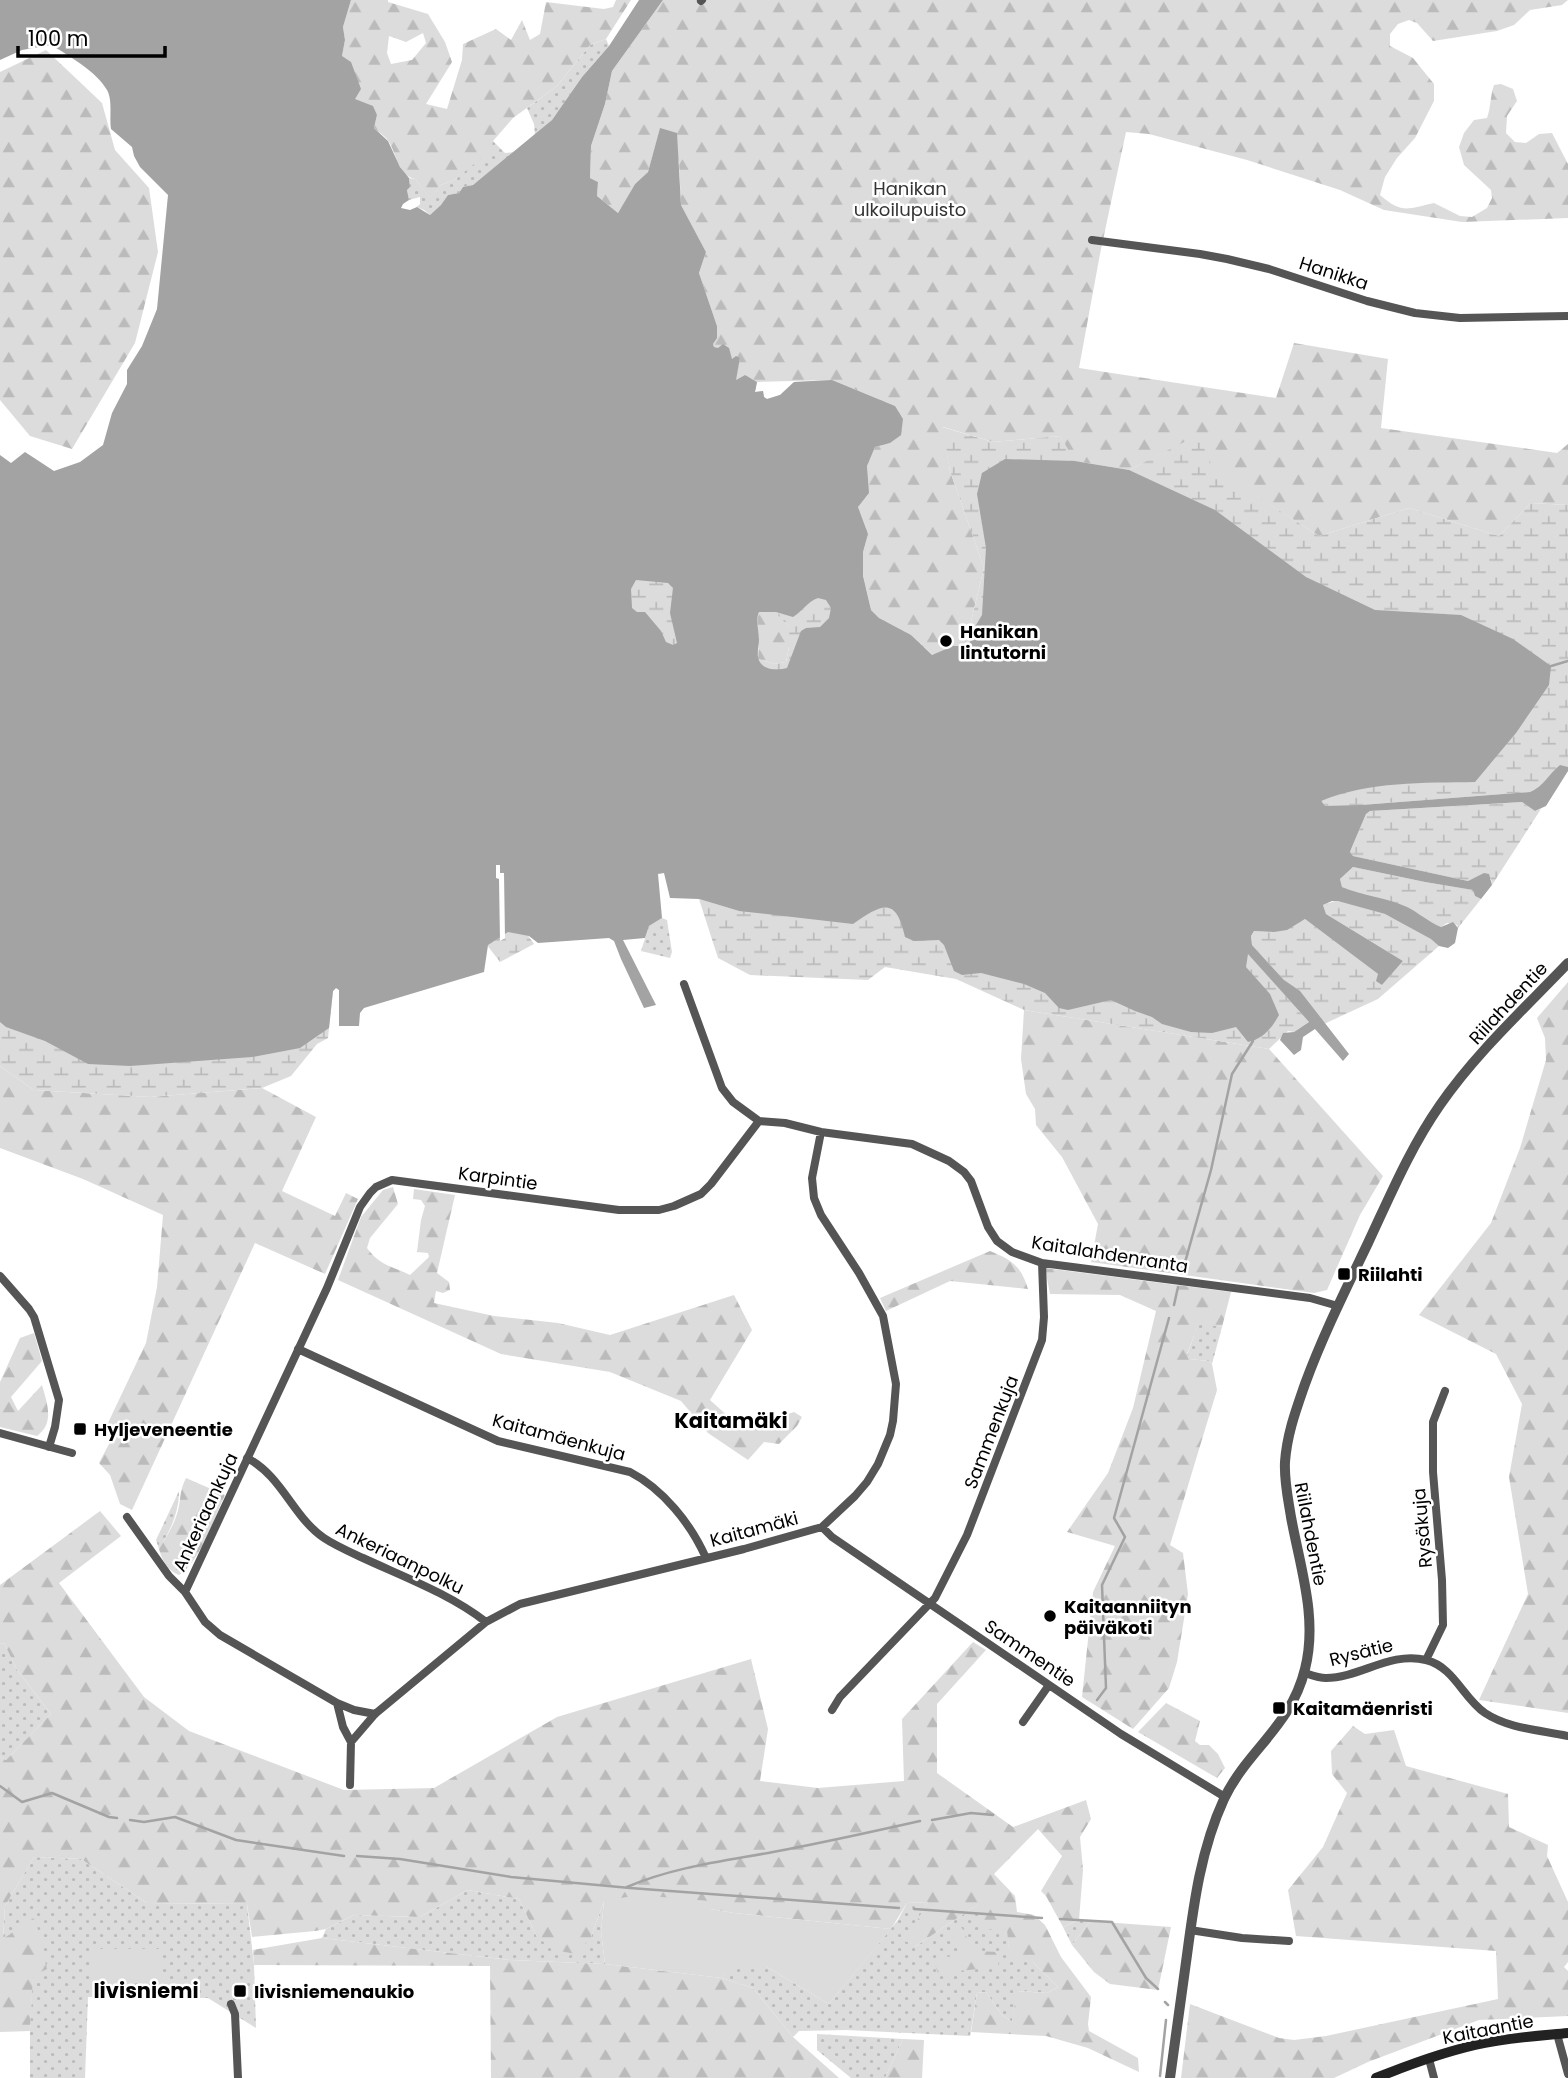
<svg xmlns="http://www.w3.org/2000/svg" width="1568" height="2078" font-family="Poppins,sans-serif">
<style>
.grass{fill:url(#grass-dots)}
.forest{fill:url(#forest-firs);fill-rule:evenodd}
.wetland{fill:url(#wetland-marsh);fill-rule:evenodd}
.garden{fill:#dcdcdc}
.water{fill:#a3a3a3;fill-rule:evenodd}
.pier{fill:#fff}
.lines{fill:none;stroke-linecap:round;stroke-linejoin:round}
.stream{stroke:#a3a3a3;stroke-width:2.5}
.minor{stroke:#555;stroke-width:8}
.tertiary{stroke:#555;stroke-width:10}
.secondary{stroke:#222;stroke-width:10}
.poi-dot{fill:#000;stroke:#fff;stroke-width:2.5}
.labels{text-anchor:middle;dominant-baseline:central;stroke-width:5;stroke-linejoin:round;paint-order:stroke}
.park-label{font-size:18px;fill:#333;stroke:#fff}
.street-label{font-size:18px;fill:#000;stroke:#fff}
.poi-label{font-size:18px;font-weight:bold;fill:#000;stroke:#fff;text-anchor:start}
.quarter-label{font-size:21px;font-weight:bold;fill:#000;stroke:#fff}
</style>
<defs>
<pattern id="grass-dots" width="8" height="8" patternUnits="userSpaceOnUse" patternTransform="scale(1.75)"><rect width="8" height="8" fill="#dcdcdc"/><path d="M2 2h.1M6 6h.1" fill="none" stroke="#bbb" stroke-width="1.8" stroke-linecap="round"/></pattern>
<pattern id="forest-firs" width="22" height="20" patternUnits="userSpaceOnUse" patternTransform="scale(1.75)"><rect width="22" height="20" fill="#dcdcdc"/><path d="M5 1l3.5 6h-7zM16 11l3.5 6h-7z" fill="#bbb"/></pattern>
<pattern id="wetland-marsh" width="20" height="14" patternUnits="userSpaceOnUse" patternTransform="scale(1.75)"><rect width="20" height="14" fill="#dcdcdc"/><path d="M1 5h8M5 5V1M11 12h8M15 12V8" fill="none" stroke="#bbb"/></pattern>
</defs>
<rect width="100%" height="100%" fill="#fff"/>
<path class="grass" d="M606 39 609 46 582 77 552 120 535 135 534 124 527 108 557 86 590 45Z
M493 141 505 153 515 152 473 185 463 187 459 193 448 195 442 205 430 215 424 210 417 207 420 204V197L409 200 407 190 410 187 409 178 415 179 430 198 441 185 456 179Z
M662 918 667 920 672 952 670 958 641 951 649 926Z
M1199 1322 1222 1327 1212 1364 1209 1361 1189 1359 1187 1355Z
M179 1491C179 1513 170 1531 159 1549L156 1540Z
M4 1643 17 1670 51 1714 6 1760 0 1757V1644Z
M34 1857 81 1859 147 1903 247 1904 254 1965 256 2028 208 1998 88 1997 85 2078H30V2031L35 1918 3 1940 5 1906Z
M468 1890 519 1899 537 1937H591L604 1901 601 1931 605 1964 510 1960 322 1938 326 1929 354 1915 420 1917Z
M928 1902 906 1941 916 1946 977 1905 1008 1930 1009 1949 1033 1962 1058 1987 1047 1993 1018 1991 1012 2022 1002 2015 986 1992 977 1993 970 2036 846 2030 799 2031 793 2037 753 1988 722 1978 729 1966 767 1967 829 2004 898 1920 907 1903Z
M1079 1920 1090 1921 1072 1945 1063 1927Z
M817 2034 903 2039 885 2078H851L817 2050Z"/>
<path class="forest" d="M351 0H388V2L428 14 445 42 452 62 426 104 447 109 462 60 463 44 496 29 511 40 522 20 530 40 540 34 546 2 604 9 613 7 616 0H631L606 39 590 45 557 86 513 118 493 141 491 150 456 179 441 185 430 199 415 179C397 175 397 152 387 139 383 135 378 131 374 128L377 115 354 99 342 56 345 40 343 27ZM423 33 426 43 412 60 391 64 387 53 389 36 406 42Z
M663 0H1568L1562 5 1530 10 1514 25 1497 31 1433 41 1417 23 1409 20 1398 24 1390 34V46L1413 58 1421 68 1434 84V101L1415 138 1397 158 1385 177 1380 195C1402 214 1407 209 1434 203L1460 216 1472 217 1487 208 1492 198 1491 190 1464 165 1459 147 1464 133 1474 120 1487 118C1491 107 1490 96 1494 85L1501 84 1513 89 1517 101 1507 116 1506 133 1515 142 1526 143 1539 134 1552 133 1568 164V218L1462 222 1384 210 1340 190 1247 160 1149 134 1126 132 1100 254 1079 368 1276 398 1294 343 1388 359 1381 428 1557 453 1568 444V505L1531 503 1499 536 1409 508 1319 536 1212 468 1198 436 1129 470 1074 461 1060 436 993 442 943 427 950 471 984 568 965 646H953L933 655 911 635 879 618 871 610 863 575V552L868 534 858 507 869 493 867 466 875 447 890 443 895 406 832 380 757 382 745 375 735 381 740 358 732 359 714 347 713 344 717 326 699 273 706 252 681 205 679 162 660 129 648 172 635 184 618 213 597 196 598 182 590 178 591 146 605 104 612 71Z
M46 50 102 103 115 150 149 188 158 252 135 343 72 449 30 436 0 400V72Z
M759 611 776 612 789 627V647L786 662 775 664 758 659 759 638 756 615Z
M1568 982V1713L1479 1700 1528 1594 1509 1477 1522 1404 1496 1354 1419 1315 1491 1223 1520 1148 1546 1060 1545 1038 1537 1018Z
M1024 1010 1269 1049 1383 1176 1360 1215 1327 1290 1314 1293 1091 1262 1098 1224 1062 1157 1036 1125 1035 1109 1026 1094 1021 1059Z
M0 1066 34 1090 150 1097 262 1088 316 1117 282 1191 335 1216 346 1193 358 1199 325 1274 255 1243 132 1510 120 1504 110 1475 99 1463 109 1444 107 1425 146 1343 157 1287 163 1215 83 1179 0 1148Z
M393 1187 398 1204 370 1238 367 1248C380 1266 392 1266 410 1275L429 1257 428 1253 417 1252 421 1220 425 1206 421 1200 413 1199 414 1189 455 1195 437 1273 449 1282 450 1290 443 1293 436 1291 434 1303 494 1316 558 1323 610 1335 734 1295 752 1330 710 1400 742 1429 794 1412 802 1417 797 1426 779 1444 764 1442 748 1460 708 1433 681 1401 610 1372 501 1354 338 1280 361 1217 383 1190Z
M990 1251C1012 1260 1021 1266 1028 1289L950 1281 886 1311 880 1298Z
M1045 1268 1231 1292 1222 1327 1199 1323 1187 1354 1189 1359 1209 1361 1212 1364 1217 1390 1170 1545 1183 1553 1188 1594 1177 1662 1169 1688 1133 1729 1082 1697 1093 1592 1115 1546 1067 1532 1108 1473 1133 1408 1156 1311 1120 1295 1050 1294Z
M34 1333 42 1361 11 1397 18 1411 42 1385C47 1403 55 1423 37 1436L0 1427V1382L20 1338Z
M186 1478 225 1495C214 1518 200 1562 179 1575 168 1571 162 1560 159 1549 167 1536 176 1522 179 1506 181 1495 180 1490 186 1478Z
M100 1511 121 1536 59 1583 144 1697 189 1731 344 1790 434 1788 557 1717 751 1659 768 1729 760 1781 818 1788 904 1781 902 1719 973 1642 986 1650 937 1704V1773L1013 1827 1086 1800 1091 1819 1080 1837 1083 1870 1079 1920 1063 1927 1046 1896 1041 1891 1062 1856 1038 1829 994 1874 1015 1896 1017 1912 1034 1915 1045 1925 1061 1957 1091 1997 1088 2024 1089 2031 1138 2058 1139 2072 1088 2048 1046 2036 971 2032 977 1993 986 1992 1002 2015 1012 2022 1017 1991 1047 1993 1058 1987 1033 1962 1013 1960 1009 1949 1007 1930 981 1929 977 1905 916 1946 905 1941 928 1902 907 1903 891 1929 734 1913 710 1909V1901H604L591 1937 576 1954 554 1950 537 1937 519 1899 468 1890 420 1917 354 1915 326 1929 315 1931 252 1937 247 1904 147 1903 81 1859 34 1857 5 1906 3 1939 35 1917 47 1969 33 1976 30 2031 0 2032V1757L6 1760 51 1714 17 1670 4 1643 0 1644V1585Z
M1166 1703 1200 1721 1195 1741 1200 1745H1209L1218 1754 1225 1768 1217 1778 1138 1732Z
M1353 1726 1365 1734 1394 1730 1406 1766 1508 1794 1509 1827 1548 1845 1547 1856 1568 1902V1962L1564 1967 1568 1971V2016L1479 2020 1368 2062 1334 2078H1181L1190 2004 1279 2038 1294 2040 1326 2036 1498 1999 1496 1951 1296 1936 1288 1890 1323 1847 1347 1793 1332 1774 1331 1751Z
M1090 1921 1171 1927 1158 1990 1110 1984 1094 1972 1072 1945Z
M962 1928 974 1951 999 1952 998 1967 938 1973 933 1959 960 1955 952 1929Z
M322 1938 510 1960 605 1964 722 1978 753 1988 793 2037 839 2078H491L490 1966 254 1965 253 1950Z
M903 2039 924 2040 922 2078H885Z"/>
<path class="wetland" d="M745 375 757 382 755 392 763 391 764 397 767 399 780 395 794 382 832 380 895 406 903 419 901 435 890 443 875 447 867 466 869 493 858 507 868 534 863 552V575L871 611 879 618 911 635 933 655 953 646H965L984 568 950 471 942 427 993 442 1060 436 1075 461 1129 470 1198 435 1213 468 1319 536 1409 508 1499 536 1531 503 1568 505V771L1530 792 1361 805 1339 857 667 678 593 533 764 423ZM759 612H775L789 627V647L786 662 775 664 758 659C759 647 756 619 759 612Z
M1522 802 1535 811 1541 809 1492 885 1491 879 1484 874 1468 881 1362 858 1353 856 1350 852 1366 814 1370 811Z
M804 810 1210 910 1309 1022 1294 1032 1288 1031 1269 1049 1024 1010 956 979 885 967 868 980 750 975 718 958 699 899 739 911Z
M0 858 353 905 346 1013 339 1026V990L336 988 333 991 328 1038 317 1044 291 1076 262 1088 150 1097 34 1090 0 1066Z
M1353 867 1425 882 1474 890 1475 896 1481 899 1458 928 1457 925 1447 923 1441 927 1342 887 1340 879Z
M487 877 534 944 500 962 487 945Z
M1338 900 1385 914 1437 939 1439 946 1378 999 1324 1024 1252 945 1251 936 1254 931 1274 932 1305 919 1378 974 1382 985 1403 961 1326 914 1323 905Z"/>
<path class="garden" d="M638 1895 710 1901V1909L734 1913 891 1929 829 2004 767 1967H729L722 1978 605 1964 601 1931 604 1901Z
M90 1949H161V1981H91Z"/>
<path class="water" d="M0 0H351L343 27 345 40 342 56 351 62 361 89 355 99 373 106 377 115 374 128 388 141 400 167 409 178 410 187 407 190 409 200 403 204 401 208 410 210 417 207 430 215 441 205 448 195 459 193 463 187 473 185 552 120 582 77 609 46 639 0H663L612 71 605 104 591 146 590 178 598 182 597 196 618 213 635 184 648 172 660 128 677 133 681 205 706 252 699 273 717 326V338L713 344 714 347 718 348 723 344 729 348 732 359 736 356 740 358 736 380 745 375 757 382 755 392 763 391 764 397 767 399 780 395 794 382 832 380 895 406 903 419 901 435 890 443 875 447 867 466 869 493 858 507 868 534 863 552V576L871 610 879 618 911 635 932 655 953 646H965L972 640 973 630 982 615 986 548 977 494 982 473 1005 459 1074 461 1129 470 1215 510 1306 577 1375 610 1461 615 1513 639 1551 666 1549 685 1516 733 1475 782C1424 783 1369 781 1321 801L1325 806 1361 805 1530 792C1544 786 1548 775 1560 765L1568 767V771L1546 806 1535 811 1522 802 1370 811 1366 814 1352 847 1350 852 1353 856 1468 881 1484 873 1489 874 1492 885 1481 899 1475 896 1473 890 1425 882 1353 867 1340 879 1342 887C1363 896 1386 897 1407 907 1419 913 1427 921 1441 927L1453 922 1458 928 1455 943 1448 948 1439 946 1431 939 1385 914 1338 901H1332L1323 905 1326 914 1403 961 1382 985 1376 981 1378 974 1305 919 1287 930 1274 932 1254 931 1251 936 1252 945 1284 980 1300 991 1349 1054 1343 1061 1315 1029 1303 1037 1301 1050 1294 1055 1280 1040 1283 1033 1294 1032 1309 1022 1248 954 1246 967 1270 994 1279 1015C1272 1028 1263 1039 1248 1042L1236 1027 1212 1033 1191 1032 1162 1024 1152 1017 1135 1011 1111 1000 1068 1010 1059 1008 1045 993 1024 984 981 973 962 975 954 971 944 945 939 940 914 941 905 937C896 896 882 904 853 924L739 911 699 899 670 898 664 873 658 874 662 918 649 926 645 938 623 940 656 1005 644 1008 621 959 614 941 609 938 538 943 529 936 508 932 488 945 484 972 364 1008 360 1013 359 1026H339V990L336 988 333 991 329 1028 300 1048 252 1057 130 1066 88 1064 45 1041 6 1027 0 1022V455L11 463 25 452 54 471 80 462 103 445 112 413 127 384V370L142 346 157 309 168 195 140 167 134 156 132 147 111 129C109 117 113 101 107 90 97 72 68 55 51 45L22 50 0 60ZM636 580 668 583 673 588 670 613 677 643 673 645 666 642 661 631 645 612H637L632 608 631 589ZM818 598 826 600 831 608 829 618 820 627 806 628 801 631 787 668C777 671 760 670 758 657 757 652 759 645 759 640 759 630 755 620 759 612H776L793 617C802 612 808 601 818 598Z"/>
<path class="pier" d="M496 865H500V873H504L505 938 500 941 499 879 496 878Z"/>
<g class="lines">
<path class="stream" d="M1548 667 1568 661
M1182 1273 1211 1170 1232 1074 1253 1041
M1174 1305 1178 1287
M1097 1700 1106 1688 1102 1585 1125 1537 1114 1518 1169 1318
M0 1786 22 1802 52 1793 109 1817 117 1818
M130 1820 144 1822 175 1817 236 1840 344 1856
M932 1820 971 1813 993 1815
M357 1856 400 1859 511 1877 630 1888 899 1908
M627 1887C673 1867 724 1861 773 1852 822 1843 871 1832 920 1821
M914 1909 1042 1918
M1060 1919 1112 1922 1146 1978 1158 1989
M1165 2002 1168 2005
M1160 2076 1166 2020"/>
<path class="minor" d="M701 1 702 0
M1092 240 1200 254 1227 259 1269 269 1367 301 1415 313 1460 318 1568 316
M684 984 722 1088 733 1102 759 1121 785 1123 821 1132 912 1144 949 1161 964 1172 971 1181 988 1227 997 1241 1012 1252 1042 1263 1310 1298 1338 1306
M0 1276 29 1309 34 1317 59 1400 55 1427 49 1447
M298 1349 498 1441 630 1472C663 1489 691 1524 706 1558
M0 1433 72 1453
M247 1458C282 1476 293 1517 324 1538 336 1546 350 1552 363 1558 404 1577 450 1594 486 1622
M127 1517 169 1576 185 1592
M822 1527 832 1537 1121 1734 1225 1797
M1426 1660 1443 1625 1442 1580 1433 1472V1422L1445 1391
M1305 1673C1311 1675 1319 1678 1326 1678 1360 1678 1390 1651 1426 1660 1454 1667 1463 1698 1485 1713 1509 1729 1541 1730 1568 1736
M337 1703 343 1727 351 1742
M832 1710 840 1697 935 1598 967 1535 1042 1340 1044 1317 1042 1263
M375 1714 354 1710 337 1703 220 1635 205 1622 185 1592 327 1288 360 1207 370 1193 376 1187 392 1180 619 1210H659L674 1206 701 1194 711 1184 759 1121
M1023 1722 1049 1685
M350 1785 351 1742 375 1714 486 1622 520 1604 744 1549 822 1527 855 1496 867 1482 878 1464 890 1435 893 1421 896 1384 883 1316 859 1273 821 1215 814 1198 812 1178 821 1132
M1190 1930 1242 1938 1289 1941
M231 2004 235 2014 238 2078
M1557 2034 1568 2074
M1429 2059 1434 2078"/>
<path class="tertiary" d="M1170 2078C1176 2037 1181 1996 1187 1955 1194 1902 1201 1849 1224 1799 1247 1750 1291 1727 1305 1669 1318 1618 1300 1567 1291 1517 1288 1498 1284 1481 1285 1462 1287 1434 1296 1410 1305 1384 1323 1335 1346 1289 1368 1243 1390 1196 1410 1148 1440 1105 1476 1053 1524 1009 1568 963"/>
<path class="secondary" d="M1376 2078C1408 2065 1441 2053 1475 2045 1505 2038 1537 2036 1568 2033"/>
</g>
<g class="poi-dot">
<circle cx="946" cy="641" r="7"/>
<rect x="1337" y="1267" width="14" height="14" rx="3.5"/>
<rect x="73" y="1422" width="14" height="14" rx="3.5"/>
<circle cx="1050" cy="1616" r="7"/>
<rect x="1272" y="1701" width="14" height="14" rx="3.5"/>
<rect x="233" y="1984" width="14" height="14" rx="3.5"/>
</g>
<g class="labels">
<g class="park-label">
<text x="910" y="188">Hanikan<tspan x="910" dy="21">ulkoilupuisto</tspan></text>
</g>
<g class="street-label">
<text transform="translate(1334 273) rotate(18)">Hanikka</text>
<text transform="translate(1508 1003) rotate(-47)">Riilahdentie</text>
<text transform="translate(498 1178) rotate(8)">Karpintie</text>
<text transform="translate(1110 1254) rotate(9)">Kaitalahdenranta</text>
<text transform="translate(991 1432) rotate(-69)">Sammenkuja</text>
<text transform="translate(559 1437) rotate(15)">Kaitamäenkuja</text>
<text transform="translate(205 1512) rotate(-65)">Ankeriaankuja</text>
<text transform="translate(1422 1528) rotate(-95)">Rysäkuja</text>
<text transform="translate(754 1529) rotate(-15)">Kaitamäki</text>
<text transform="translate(1311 1534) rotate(79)">Riilahdentie</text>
<text transform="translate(400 1558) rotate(26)">Ankeriaanpolku</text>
<text transform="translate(1361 1652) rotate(-14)">Rysätie</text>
<text transform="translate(1030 1653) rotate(34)">Sammentie</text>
<text transform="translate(1488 2029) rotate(-11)">Kaitaantie</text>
</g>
<g class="poi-label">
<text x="960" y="631">Hanikan<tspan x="960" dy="21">lintutorni</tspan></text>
<text x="1358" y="1274">Riilahti</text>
<text x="94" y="1429">Hyljeveneentie</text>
<text x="1064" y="1606">Kaitaanniityn<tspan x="1064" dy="21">päiväkoti</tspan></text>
<text x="1293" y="1708">Kaitamäenristi</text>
<text x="254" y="1991">Iivisniemenaukio</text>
</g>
<g class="quarter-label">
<text x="731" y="1420">Kaitamäki</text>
<text x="146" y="1990">Iivisniemi</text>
</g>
</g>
<path d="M18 46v10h147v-10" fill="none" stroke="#000000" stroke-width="3.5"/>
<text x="28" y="46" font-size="21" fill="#000000" stroke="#ffffff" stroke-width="5" paint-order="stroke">100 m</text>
</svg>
